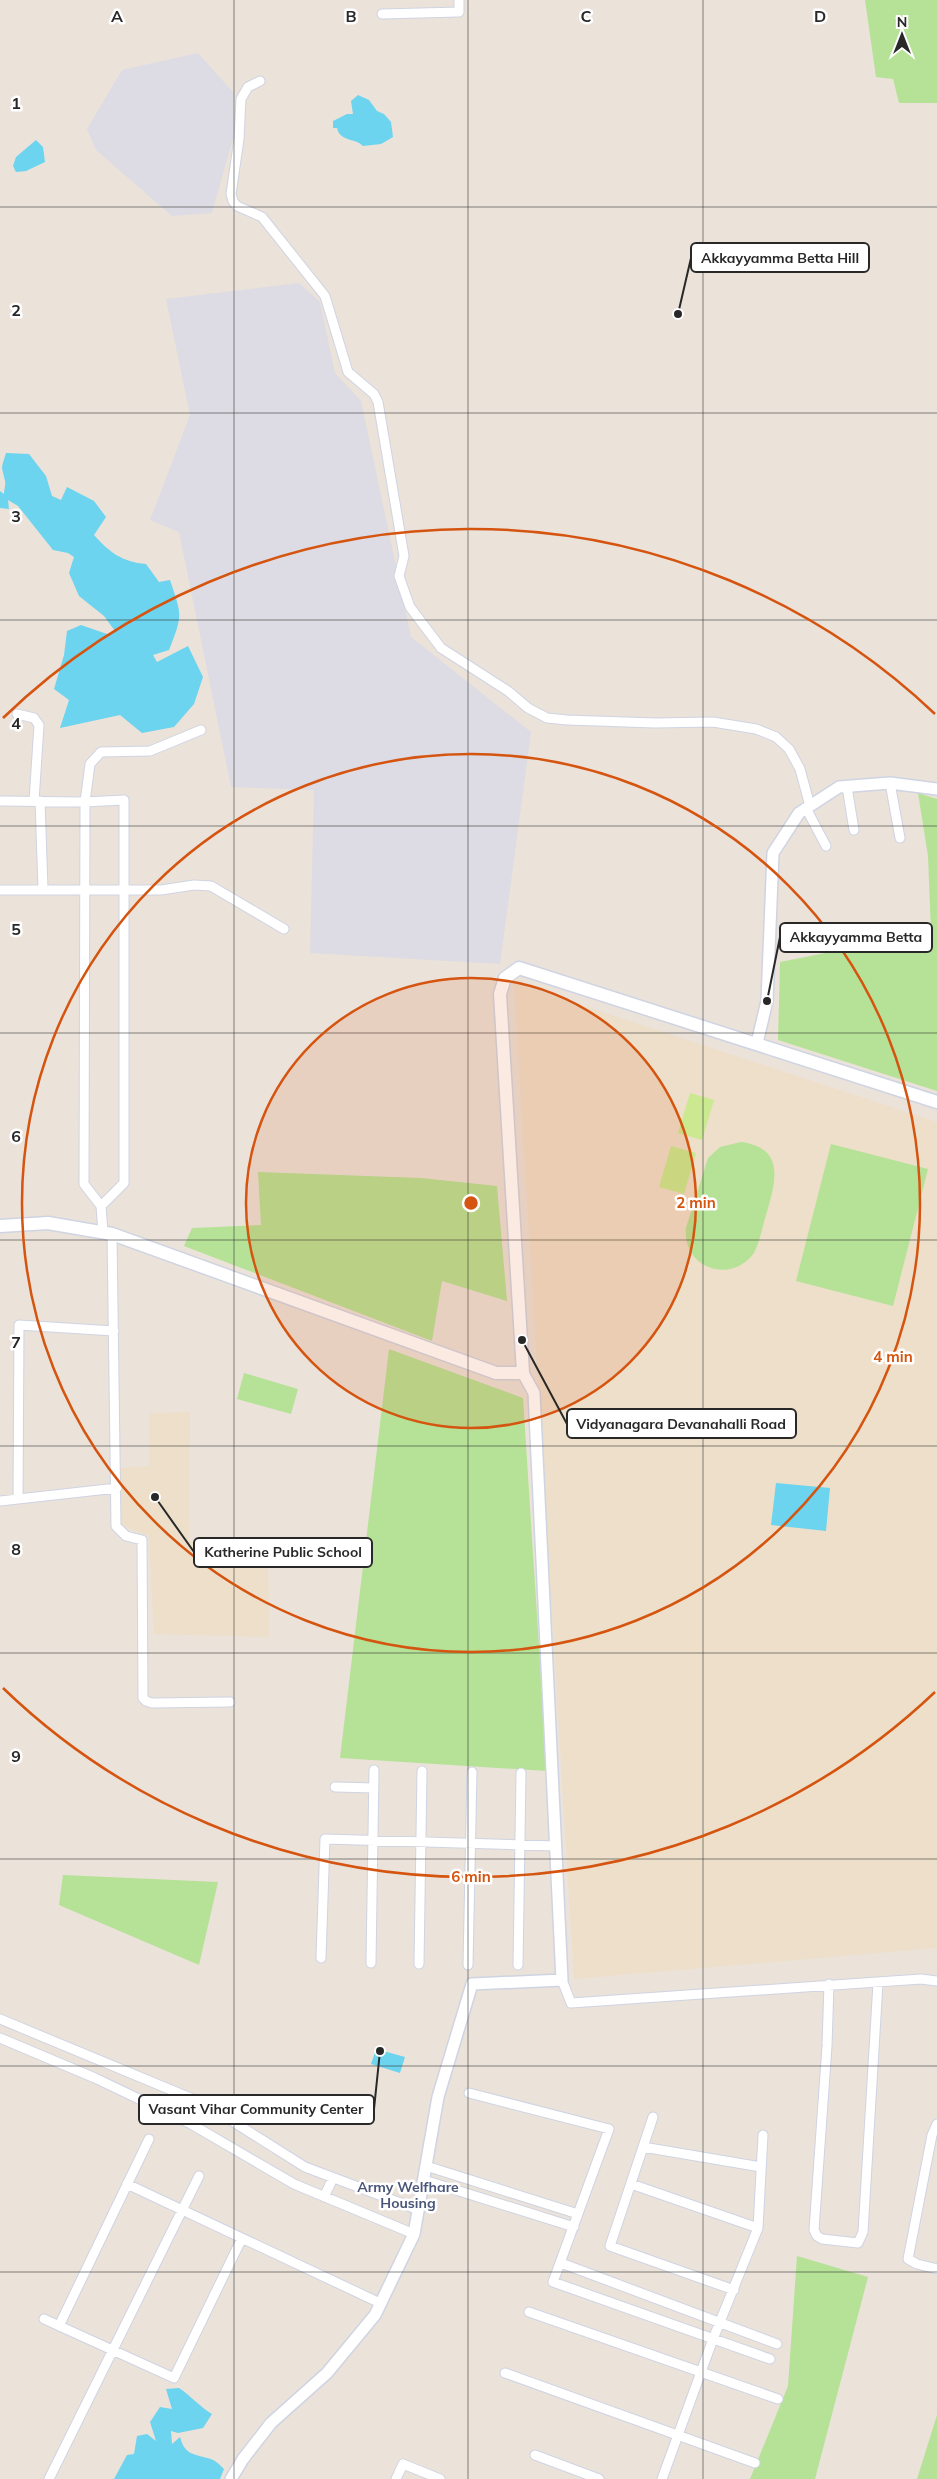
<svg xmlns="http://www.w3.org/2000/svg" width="937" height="2479" font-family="Mulish,sans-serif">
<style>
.industrial{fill:#dddbe3}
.education{fill:#eddfc9}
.green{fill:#b5e296}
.pitch{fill:#cae991}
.water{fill:#6cd4ee}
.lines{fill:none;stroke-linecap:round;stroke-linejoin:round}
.minor-casing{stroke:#cfd4e2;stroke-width:11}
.tertiary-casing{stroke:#cfd4e2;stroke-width:14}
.secondary-casing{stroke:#cfd4e2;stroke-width:15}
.minor{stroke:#fff;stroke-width:9}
.tertiary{stroke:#fff;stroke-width:11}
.secondary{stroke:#fff;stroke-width:12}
.grid{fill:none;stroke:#282828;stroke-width:1;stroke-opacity:0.55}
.ring{fill:none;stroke:#d5540f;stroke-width:2.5}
.labels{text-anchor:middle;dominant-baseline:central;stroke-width:5;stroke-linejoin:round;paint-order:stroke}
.neighbourhood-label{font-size:14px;font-weight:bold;fill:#495579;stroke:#fff}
.grid-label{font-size:16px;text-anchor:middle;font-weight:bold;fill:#282828;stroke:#fff;stroke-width:5;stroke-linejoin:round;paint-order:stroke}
.centre{fill:#d5540f;stroke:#fff;stroke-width:2.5}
.ring-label{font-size:15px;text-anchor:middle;font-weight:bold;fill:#d5540f;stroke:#fff;stroke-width:5;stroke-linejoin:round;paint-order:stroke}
.leader{fill:none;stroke:#282828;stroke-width:2}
.callout-dot{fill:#282828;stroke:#fff;stroke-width:2}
.callout{fill:#fff;stroke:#282828;stroke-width:2}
.callout-label{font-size:14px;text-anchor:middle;font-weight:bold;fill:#282828}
</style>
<rect width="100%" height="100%" fill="#ebe2da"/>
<path class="industrial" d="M198 53 233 92V138L212 213 172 216 96 150 87 129 122 70Z
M299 283 320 302 335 373 361 401 411 637 531 732 500 964 310 953 314 790 231 787 179 532 150 520 190 415 166 299Z"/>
<path class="education" d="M514 983 937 1122V1948L574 1979Z
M190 1412 189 1540 268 1542 269 1637 154 1634 149 1536 121 1525 120 1468 149 1466V1413Z"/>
<path class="green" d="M865 0H937V103H899L893 79 876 77Z
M918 793 937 799V1091L778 1040 780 962 931 932 928 856Z
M741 1142C787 1148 775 1184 766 1215 762 1228 760 1241 754 1253 731 1285 682 1268 686 1228L708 1158 720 1147Z
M831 1144 928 1169 893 1306 796 1281Z
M258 1172 421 1178 497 1186 507 1301 442 1281 432 1341 184 1246 192 1228 261 1225Z
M389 1349 523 1398 547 1771 340 1758Z
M244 1373 298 1389 291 1414 237 1399Z
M63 1875 218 1882 199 1965 59 1905Z
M797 2256 868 2277 815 2479H750L788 2386Z
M937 2415V2479H917Z"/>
<path class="pitch" d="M690 1093 714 1100 702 1140 678 1133Z
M671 1146 696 1153 684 1194 659 1187Z"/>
<path class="water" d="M358 95 369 100 377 111 384 114 391 122 393 137 381 144 363 146C356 138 340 142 337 128H333V121L347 114H353L351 101Z
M36 140 43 147 45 162 26 171 16 172 13 166 16 157Z
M6 453 29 454 46 476 52 496 61 500 67 487 94 501 106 517 94 535C109 552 122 562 146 564L159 582 170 580C182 616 183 614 169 650L153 655 157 662 188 646 203 677 194 704 174 727 142 733 120 715 60 728 69 700 54 689 64 655 67 631 81 625 110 635 115 631 104 616 79 596 69 573 74 557 68 553 53 550 18 506 8 500 9 509 0 508V491L4 494C4 490 6 484 5 481 2 465 0 472 6 453Z
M776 1483 830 1488 826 1531 771 1525Z
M376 2049 405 2057 400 2073 371 2064Z
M179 2388C191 2396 199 2406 212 2414L203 2428 178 2433 171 2431 172 2444 180 2437C185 2456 195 2454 211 2459 216 2461 220 2465 224 2469L220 2479H114L127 2455 134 2454 137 2436 147 2434 156 2441 150 2422 160 2407 172 2409 166 2389Z"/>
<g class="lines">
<defs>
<path id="minor" d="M382 14 459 12V0
M260 81 248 87 241 99 239 139 231 194 233 201 237 206 262 217 325 296 348 372 374 394 378 402 404 556 399 576 410 607 441 648 508 691 528 708 547 718 567 720 655 723 713 722 756 729 776 737 789 749 800 769 810 806
M17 714 34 718 39 725 34 801
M890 783 900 838
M847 787 854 830
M0 801 85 802 84 1184 101 1206 103 1232
M40 801 43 889
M806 808 826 846
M0 890H161L194 885 211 886 284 929
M101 1206 124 1183V800L85 802 90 764 101 752 150 751 201 730
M112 1234 116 1526 126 1536 142 1540 143 1698 146 1701 152 1703 230 1702
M18 1499 19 1325 114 1331
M0 1501 117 1488
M335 1787 374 1788
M321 1958 325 1839 556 1846
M371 1963 374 1770
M419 1964 422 1771
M468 1965 472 1772
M518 1965 521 1773
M562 1980 571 2003 921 1979 937 1981
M829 1984 827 2046 814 2230 817 2236 822 2239 858 2243 863 2232 878 1983
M0 2019 205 2104 305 2167 419 2210
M0 2038 95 2078 191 2124 294 2184 414 2234
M469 2093 609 2129 553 2282 770 2359
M653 2117 610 2246 734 2290
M191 2124 205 2104
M937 2124 932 2135 908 2259 917 2264 937 2269
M643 2147 761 2167
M426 2166 578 2214
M424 2180 574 2227
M127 2184 380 2303
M631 2184 758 2228
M324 2197 333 2178
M561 2263 777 2344
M529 2312 778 2399
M44 2319 174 2378 242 2238
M59 2326 149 2139
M505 2373 755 2463
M535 2455 599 2479
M49 2479 199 2176
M396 2479 403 2464 440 2479
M662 2479 713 2339 758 2228 763 2135"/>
<path id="tertiary" d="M757 1043 767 1001 773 853 799 813 839 787 890 783 937 789
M231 2479 243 2459 271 2423 327 2373 375 2315 414 2234 438 2097 472 1984 562 1980 534 1393 523 1373"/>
<path id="secondary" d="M0 1226 48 1223 112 1234 496 1373H523L500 994 505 978 519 968 937 1102"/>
</defs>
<use href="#minor" class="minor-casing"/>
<use href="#tertiary" class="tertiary-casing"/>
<use href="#secondary" class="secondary-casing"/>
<use href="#minor" class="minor"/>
<use href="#tertiary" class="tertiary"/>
<use href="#secondary" class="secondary"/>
</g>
<path class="grid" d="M234 0V2479M468 0V2479M703 0V2479M0 207H937M0 413H937M0 620H937M0 826H937M0 1033H937M0 1240H937M0 1446H937M0 1653H937M0 1859H937M0 2066H937M0 2272H937"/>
<circle cx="471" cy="1203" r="225" fill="#d5540f" fill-opacity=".12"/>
<g class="ring">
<circle cx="471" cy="1203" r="225"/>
<circle cx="471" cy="1203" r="449"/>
<path d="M935 1692A674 674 0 0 1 3 1688M3 718A674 674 0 0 1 935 714"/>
</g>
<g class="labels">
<g class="neighbourhood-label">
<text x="408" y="2187">Army Welfhare<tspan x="408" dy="16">Housing</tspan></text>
</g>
</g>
<g class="grid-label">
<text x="117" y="22">A</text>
<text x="351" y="22">B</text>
<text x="586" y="22">C</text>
<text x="820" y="22">D</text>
<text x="16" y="109">1</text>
<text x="16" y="316">2</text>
<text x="16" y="522">3</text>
<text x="16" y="729">4</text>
<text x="16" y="935">5</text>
<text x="16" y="1142">6</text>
<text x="16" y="1348">7</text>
<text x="16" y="1555">8</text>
<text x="16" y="1762">9</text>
</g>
<circle cx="471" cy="1203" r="8" class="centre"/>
<g class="ring-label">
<text x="696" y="1208">2 min</text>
<text x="893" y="1362">4 min</text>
<text x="471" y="1882">6 min</text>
</g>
<path class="leader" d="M678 314L691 258M767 1001L780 937M522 1340L567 1424M155 1497L194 1552M380 2051L374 2109"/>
<g class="callout-dot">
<circle cx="678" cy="314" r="5"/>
<circle cx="767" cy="1001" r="5"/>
<circle cx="522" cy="1340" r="5"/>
<circle cx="155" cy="1497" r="5"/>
<circle cx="380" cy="2051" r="5"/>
</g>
<g class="callout">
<rect x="691" y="243" width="178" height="29" rx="5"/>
<rect x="780" y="923" width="152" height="29" rx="5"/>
<rect x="567" y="1409" width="229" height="29" rx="5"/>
<rect x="194" y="1538" width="178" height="29" rx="5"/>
<rect x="139" y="2095" width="235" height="29" rx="5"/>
</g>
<g class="callout-label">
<text x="780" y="263">Akkayyamma Betta Hill</text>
<text x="856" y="942">Akkayyamma Betta</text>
<text x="681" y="1429">Vidyanagara Devanahalli Road</text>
<text x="283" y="1557">Katherine Public School</text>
<text x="256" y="2114">Vasant Vihar Community Center</text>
</g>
<g transform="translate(902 35)" stroke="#ffffff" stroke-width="4" paint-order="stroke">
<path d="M0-4L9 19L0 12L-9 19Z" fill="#282828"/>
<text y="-8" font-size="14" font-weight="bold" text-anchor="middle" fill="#282828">N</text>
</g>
</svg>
